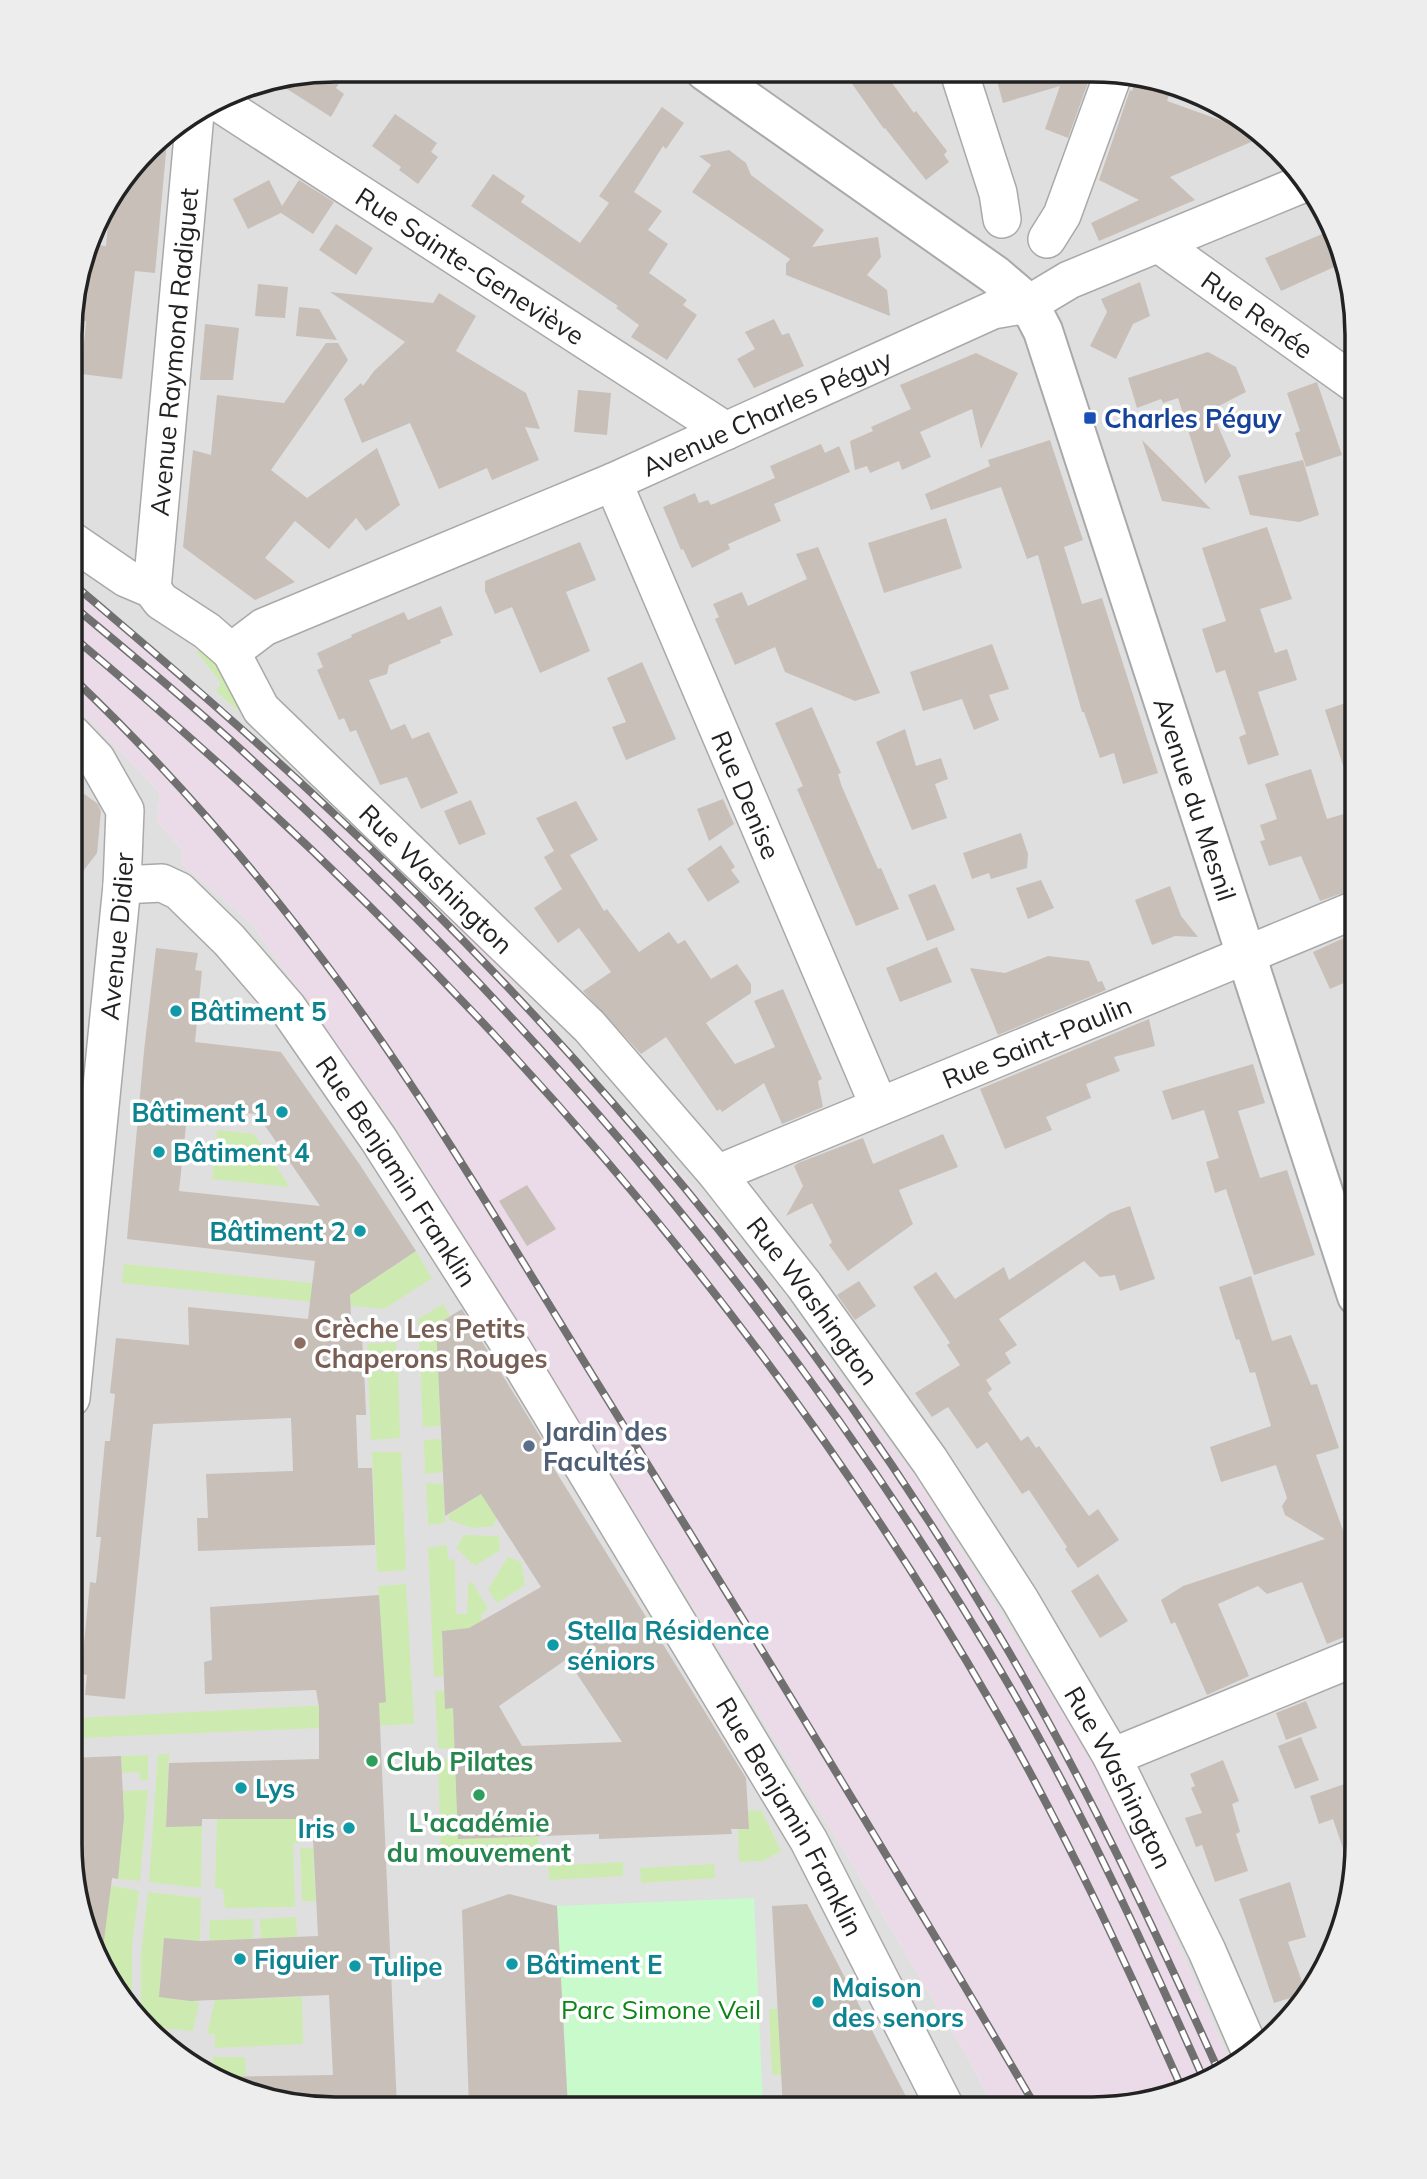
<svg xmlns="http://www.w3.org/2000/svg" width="1427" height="2179" font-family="Mulish,sans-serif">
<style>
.residential{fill:#e0dfdf}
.industrial{fill:#ebdbe8}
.grass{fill:#cdebb0}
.park{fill:#c8facc}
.building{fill:#c7bfb8;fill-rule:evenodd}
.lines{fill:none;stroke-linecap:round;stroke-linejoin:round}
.minor-casing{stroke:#a9a9a9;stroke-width:40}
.tertiary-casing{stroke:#a9a9a9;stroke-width:42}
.minor{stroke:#fff;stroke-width:37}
.tertiary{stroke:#fff;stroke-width:38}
.rail-casing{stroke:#707070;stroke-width:8}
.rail{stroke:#fff;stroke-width:5;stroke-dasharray:16;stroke-linecap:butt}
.transit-dot{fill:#1a4fb4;stroke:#fff;stroke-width:2.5}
.culture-dot{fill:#0f9aa8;stroke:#fff;stroke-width:2.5}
.education-dot{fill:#8d6e63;stroke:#fff;stroke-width:2.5}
.service-dot{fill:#5c6f8a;stroke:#fff;stroke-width:2.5}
.leisure-dot{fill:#2e9e5b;stroke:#fff;stroke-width:2.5}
.labels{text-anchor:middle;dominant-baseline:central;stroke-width:7;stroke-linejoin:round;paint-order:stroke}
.street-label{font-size:26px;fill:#222;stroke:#fff}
.transit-label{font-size:26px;font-weight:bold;fill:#164399;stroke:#fff;text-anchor:start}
.culture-label{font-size:26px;font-weight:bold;fill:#0d838f;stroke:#fff;text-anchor:start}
.education-label{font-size:26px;font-weight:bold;fill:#785e54;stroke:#fff;text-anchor:start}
.service-label{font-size:26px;font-weight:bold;fill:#4e5e75;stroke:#fff;text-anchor:start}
.leisure-label{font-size:26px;font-weight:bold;fill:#27864d;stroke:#fff;text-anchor:start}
.park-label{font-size:26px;fill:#0c8416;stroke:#fff}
.rim{fill:none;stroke:#222;stroke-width:3.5}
</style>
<rect width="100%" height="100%" fill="#f2efe9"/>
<path class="residential" d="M335 70 1127 72 1193 90 1253 124 1302 173 1337 233 1357 335 1356 1862 1343 1930 1303 2005 1254 2054 1232 2067 1108 1786 915 1476 699 1194 471 937 242 724 72 579V301L97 217 160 136 234 90Z
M72 702 160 792 157 821 184 852 181 863 252 924 399 1131 862 1880 972 2065 995 2109 301 2107 234 2089 174 2055 125 2006 90 1946 70 1844Z"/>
<path class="industrial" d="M72 579 242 724 471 937 699 1194 915 1476 1108 1786 1232 2067 1194 2089 1093 2109H995L972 2065 862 1880 399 1131 252 924 181 863 184 852 157 821 160 792 72 702Z"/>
<path class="grass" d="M206 645 243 706 240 712 216 691 221 683 197 652Z
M217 1130 254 1134 290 1187 212 1179Z
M416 1251 432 1278 384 1309 122 1283 124 1264 361 1288Z
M443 1304 450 1316 436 1325 441 1426 423 1427 418 1319Z
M396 1342V1362H368L367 1344Z
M368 1371H398L400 1438 371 1440Z
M442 1439 443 1472 425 1474 424 1440Z
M372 1452H401L406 1570 377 1572Z
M502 1481 497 1518 493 1526 473 1528 449 1520V1514Z
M426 1483 443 1484 445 1523 428 1525Z
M464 1535 499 1536 500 1550 475 1566 456 1548Z
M447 1545 448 1559 455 1560 456 1614H467L468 1584 472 1582 488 1609 481 1615 482 1620 469 1628 442 1631 444 1676 434 1677 428 1548Z
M508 1557 521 1562 525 1585 497 1603 488 1589Z
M406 1584 414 1724 78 1738 77 1718 385 1702 378 1586Z
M435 1691H445V1709L453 1708 455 1749 438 1748Z
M158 1754H169L166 1826H202L201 1888 149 1882Z
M148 1755V1780H140L139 1772 122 1773 121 1756Z
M438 1759H456L459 1839 538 1836V1862L441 1858Z
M148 1790 140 1881 118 1879 122 1791Z
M761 1810 781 1851 763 1861 739 1862 738 1829 748 1811Z
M302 1818 303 1842 293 1843 295 1907 225 1908 223 1889 215 1888 217 1819Z
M300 1848H313L316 1901H302Z
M623 1862V1876L549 1880 548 1866Z
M714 1864 715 1878 641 1883 640 1868Z
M108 1885 139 1891 132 1945V2013L125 2006 100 1964Z
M148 1892 201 1898 200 1941 164 1939 159 1996 199 2002 193 2031 147 2027 141 2022V1954Z
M296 1917 297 1937 261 1939 260 1919Z
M253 1919V1939L209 1941 210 1920Z
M302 1997 303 2044 215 2048V2034H207L215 2000Z
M769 2009H778L782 2075H772Z
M213 2057H245L246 2076 213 2077Z"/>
<path class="park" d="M754 1898 763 2108H568L557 1906Z"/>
<path class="building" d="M335 70H348L336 88 344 94 331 117 276 82Z
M843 71 884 72 914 113 916 111 947 151 944 155 949 162 926 180 885 128 884 129Z
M1023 72H1084V75L1090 77 1068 138 1045 129 1060 86 1003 103 997 81Z
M1138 75 1173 84 1167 101 1265 136 1170 177 1195 200 1099 241 1091 223 1139 200 1099 180 1130 90 1132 91Z
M662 107 684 123 666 149 663 146 634 192 662 211 648 230 668 244 649 273 687 300 683 305 697 315 667 360 631 337 639 325 616 308 618 306 471 206 493 174 525 196 521 202 580 243 609 203 599 196Z
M395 114 437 143 431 152 438 157 418 184 399 170 401 167 372 146Z
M168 131 155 273 135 271 122 379 81 374 86 321H82L89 244 106 246 110 200 160 136Z
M729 150 746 163 751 175 824 230 812 247 878 237 881 257 867 275 887 290 890 316 786 275V264L790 259 692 192 711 165 699 156Z
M269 180 282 206 299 180 334 202 313 234 281 213 248 229 233 199Z
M336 224 373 248 356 275 319 250Z
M1334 229 1343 263 1281 291 1265 258Z
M1140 282 1150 316 1133 324 1116 359 1090 346 1107 312 1101 299Z
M258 284 288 287 285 318 255 316Z
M330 292 433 303 439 293 476 316 456 351 526 393 540 429 525 427 539 460 492 480 487 468 439 489 410 423 362 443 344 399 361 383 363 386 374 371 405 342Z
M299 307 319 309 337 340 296 336Z
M774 319 782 335 789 333 804 366 754 388 737 359 755 349 745 332Z
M205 324 239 328 233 380H200Z
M326 343H338L348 360 271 470 307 498 377 448 400 505 366 531 356 518 329 549 295 521 265 558 295 582 255 600 183 547 193 450 211 455 217 395 284 403Z
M1208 352 1236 367 1246 392 1211 410 1231 456 1205 484 1178 398 1163 403 1161 399 1137 408 1128 378Z
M976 353 1018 373 981 449 972 409 920 432 931 457 902 470 899 461 870 473 867 466 855 470 850 441 873 431 871 427 911 409 900 385Z
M1317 382 1342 455 1306 467 1295 433 1300 431 1287 393Z
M578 390 611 393 607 435 574 432Z
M1050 440 1083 540 1064 547 1082 604 1102 598 1158 773 1123 784 1114 753 1100 758 1084 712H1082L1038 555 1027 559 1001 487 931 510 925 494 990 466 988 460Z
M1142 440 1211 509 1162 501Z
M821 444 825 453 839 446 850 472 774 504 781 521 728 544 730 549 692 568 683 549 681 550 663 507 695 493 699 503 708 500 711 505 775 478 770 466Z
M1303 460 1319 515 1299 522 1250 515 1238 476Z
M946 518 962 568 884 593 868 543Z
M1267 527 1292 599 1260 609 1275 653 1287 649 1297 680 1258 692 1279 755 1248 765 1239 737 1246 734 1225 670 1216 673 1202 629 1226 621 1202 548Z
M580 542 596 580 566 592 590 651 540 673 512 607 495 614 485 591V581Z
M818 547 880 693 855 701 785 672 775 647 735 665 715 619 719 617 713 604 742 592 748 606 807 579 796 554Z
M441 606 453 635 440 640 441 643 389 665 387 674 369 680 391 730 405 724 412 739 429 732 458 793 421 809 407 777 380 785 356 730 350 732 344 718 339 720 317 670 323 667 317 653 352 637 351 635 404 612 408 620Z
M992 644 1009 689 989 695 999 720 974 730 962 699 923 711 910 672Z
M642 662 676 739 626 760 612 727 626 722 607 678Z
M1357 699V793H1352L1325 710Z
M812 707 841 773 838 774 842 787 878 869 881 868 899 909 856 926 797 789 803 786 775 723Z
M905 729 916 766 941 758 948 779 935 784 947 818 912 830 876 742Z
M1311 769 1327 819 1357 810V888L1320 901 1301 856 1269 866 1260 841 1265 840 1260 825 1277 819 1265 784Z
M72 785 98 804 101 811 97 853 71 887Z
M723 799 734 824 709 841 697 809Z
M471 800 486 834 459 845 444 811Z
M576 801 598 840 570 855 604 911 607 909 639 952 669 932 678 944 685 940 711 979 737 964 751 984V993L706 1023 735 1064 775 1047 754 1001 783 989 822 1079 818 1081 823 1107 782 1124 764 1083 722 1112 720 1109 717 1111 666 1037 641 1054 583 991 611 972 579 928 558 943 534 908 562 889 544 857 554 851 536 818Z
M1021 833 1028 854 1027 868 991 879 989 873 972 879 963 853Z
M721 845 735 867 731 870 740 882 708 902 687 869Z
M1041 880 1054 908 1028 919 1016 888Z
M935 884 955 930 927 941 908 895Z
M1170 886 1181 916 1198 937 1175 936 1152 945 1135 900Z
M1357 932V987L1353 979 1330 989 1313 952Z
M937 947 952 982 900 1002 886 968Z
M156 948 198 953 195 970 202 971 195 1042 281 1052 360 1165 416 1251 350 1295 352 1338 362 1337 365 1389 366 1415H356L358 1468H372L375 1545 198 1551 197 1518H208L206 1474 293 1471 291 1418 153 1424 125 1699 85 1695 87 1675 81 1674 90 1582 96 1583 101 1537H96L105 1441H110L115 1394 110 1393 116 1338 189 1345 188 1307 308 1319 315 1261 127 1239 144 1051ZM188 1107 257 1114 320 1206 179 1191Z
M1048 956 1089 961 1098 982 1102 981 1106 990 998 1035 970 968 1005 973Z
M1149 1019 1155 1046 1114 1057 1120 1071 1086 1084 1091 1098 1046 1117 1052 1130 1005 1149 980 1089Z
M1253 1064 1265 1103 1238 1111 1260 1178 1287 1170 1315 1255 1254 1275 1226 1189 1215 1193 1206 1162 1219 1158 1204 1110 1172 1120 1162 1091Z
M943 1134 958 1167 899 1190 913 1224 848 1271 829 1245 832 1242 812 1203 786 1216 803 1186 794 1166 798 1163 863 1138 873 1164Z
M527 1185 556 1229 527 1246 499 1201Z
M1130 1206 1155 1279 1120 1291 1115 1275 1100 1277 1084 1261 999 1319 1017 1345 1005 1353 1011 1363 986 1380 992 1389 988 1393 1021 1441 1028 1436 1036 1448 1039 1446 1089 1516 1098 1509 1119 1540 1078 1568 1065 1549 1067 1547 1029 1490 1022 1494 987 1442 977 1449 948 1407 932 1417 915 1393 960 1365 947 1345 950 1343 913 1287 936 1272 955 1299 1004 1267 1009 1280 1110 1213Z
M1251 1276 1272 1341 1291 1335 1311 1385 1317 1384 1339 1448 1316 1455 1344 1533 1357 1529 1356 1632 1327 1644 1302 1582 1267 1594 1258 1586 1218 1604 1249 1676 1207 1695 1175 1622 1171 1624 1161 1600 1183 1586 1325 1539 1285 1515 1282 1506 1287 1498 1276 1465 1221 1482 1210 1447 1271 1426 1255 1372 1250 1373 1239 1339 1236 1340 1219 1287Z
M859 1281 876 1306 855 1320 837 1295Z
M462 1309 549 1451 545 1454 746 1778 749 1829H731L732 1834 599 1839V1834L458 1839 453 1708 445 1709 442 1631 469 1628 541 1587 481 1494 445 1516 436 1325ZM567 1659 622 1742 522 1746 499 1706Z
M1098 1574 1128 1621 1100 1638 1071 1591Z
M379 1595 386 1702 379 1703 397 2107H301L234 2089 213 2077 333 2075 329 1995 190 2001 159 1997 164 1938 200 1941 318 1936 312 1819H202V1826L166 1827 169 1763 319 1759V1707L316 1690 205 1694 204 1662 212 1660 210 1607Z
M1306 1701 1317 1728 1286 1740 1276 1713Z
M1301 1737 1319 1780 1295 1789 1278 1746Z
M121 1756 124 1817 118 1879 112 1878 101 1964 90 1946 70 1844V1758Z
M1223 1760 1239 1801 1232 1804 1240 1832 1236 1834 1248 1871 1215 1882 1202 1845 1196 1847 1185 1818 1202 1813 1191 1788 1195 1786 1190 1774Z
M1356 1780V1862L1352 1875 1333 1819 1319 1824 1310 1796Z
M1290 1882 1306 1937 1288 1942 1306 1993 1274 2003 1239 1899Z
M509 1894 557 1906 568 2108 469 2107 462 1910Z
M807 1904 898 2081 912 2108H783L772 1906Z"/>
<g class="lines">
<defs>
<g id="minor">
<path d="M959 72 998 193 1002 219"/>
<path id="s1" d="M216 101 726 431"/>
<path d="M1047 239 1062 215 1114 72"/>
<path id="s2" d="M1159 244 1357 385"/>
<path id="s3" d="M613 482 879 1106"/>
<path id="s4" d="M72 541 126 578 152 589 161 601 207 631 231 652 261 709 589 1026 717 1174 804 1285 930 1461 1020 1600 1112 1757 1207 1951 1252 2055"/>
<path id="s5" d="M152 589 195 114"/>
<path id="s6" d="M231 652 264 627 613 482 993 310 1029 304 1069 280 1307 182"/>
<path id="s7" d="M122 885 162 883 179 891 229 940 287 1007 379 1140 513 1350 809 1841 946 2109"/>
<path id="s8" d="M717 1174 1357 909"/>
<path id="s9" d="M71 1398 122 885 125 810 96 759 72 734"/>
<path d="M1112 1757 1356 1657"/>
</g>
<g id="tertiary">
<path id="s10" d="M705 71 995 275 1029 304 1043 331 1357 1296"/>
</g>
</defs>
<use href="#minor" class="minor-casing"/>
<use href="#tertiary" class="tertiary-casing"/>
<use href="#minor" class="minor"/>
<use href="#tertiary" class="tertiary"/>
<defs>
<path id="rail" d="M72 583C155 653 237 723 316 797 576 1038 816 1325 996 1630 1081 1773 1152 1923 1220 2074
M72 605C127 651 183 697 237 746 541 1023 807 1336 1013 1692 1086 1818 1146 1950 1205 2082
M72 636C437 941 756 1293 994 1708 1065 1831 1125 1961 1183 2091
M72 677C172 772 264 879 346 991 441 1122 523 1264 609 1402 754 1636 898 1871 1037 2109"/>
</defs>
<use href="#rail" class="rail-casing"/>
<use href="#rail" class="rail"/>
</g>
<rect class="transit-dot" x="1083" y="411" width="14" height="14" rx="3.5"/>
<g class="culture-dot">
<circle cx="176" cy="1011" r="7"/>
<circle cx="282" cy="1112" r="7"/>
<circle cx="159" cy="1152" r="7"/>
<circle cx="360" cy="1231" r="7"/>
<circle cx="553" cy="1645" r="7"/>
<circle cx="241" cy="1788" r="7"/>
<circle cx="349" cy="1828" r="7"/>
<circle cx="240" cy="1959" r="7"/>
<circle cx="512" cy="1964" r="7"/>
<circle cx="355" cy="1966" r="7"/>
<circle cx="818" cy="2002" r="7"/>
</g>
<circle class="education-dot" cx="300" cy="1343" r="7"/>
<circle class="service-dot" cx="529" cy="1446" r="7"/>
<g class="leisure-dot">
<circle cx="372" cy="1761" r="7"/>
<circle cx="479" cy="1795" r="7"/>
</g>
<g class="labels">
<g class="street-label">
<text stroke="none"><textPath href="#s1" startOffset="303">Rue Sainte-Geneviève</textPath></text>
<text stroke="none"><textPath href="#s2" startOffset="121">Rue Renée</textPath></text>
<text stroke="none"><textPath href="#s5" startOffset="238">Avenue Raymond Radiguet</textPath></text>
<text stroke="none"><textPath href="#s6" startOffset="588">Avenue Charles Péguy</textPath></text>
<text stroke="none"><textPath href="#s3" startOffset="340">Rue Denise</textPath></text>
<text stroke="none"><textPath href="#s10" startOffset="922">Avenue du Mesnil</textPath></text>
<text stroke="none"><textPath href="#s4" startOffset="504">Rue Washington</textPath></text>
<text stroke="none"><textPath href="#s9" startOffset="464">Avenue Didier</textPath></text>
<text stroke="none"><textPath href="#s8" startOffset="346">Rue Saint-Paulin</textPath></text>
<text stroke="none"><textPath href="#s7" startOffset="415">Rue Benjamin Franklin</textPath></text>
<text stroke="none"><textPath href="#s4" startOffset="1071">Rue Washington</textPath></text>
<text stroke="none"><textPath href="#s4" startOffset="1638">Rue Washington</textPath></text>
<text stroke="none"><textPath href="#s7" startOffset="1171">Rue Benjamin Franklin</textPath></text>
</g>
<g class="transit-label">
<text x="1104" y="418">Charles Péguy</text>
</g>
<g class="culture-label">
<text x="190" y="1011">Bâtiment 5</text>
<text x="268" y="1112" text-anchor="end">Bâtiment 1</text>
<text x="173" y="1152">Bâtiment 4</text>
<text x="346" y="1231" text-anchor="end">Bâtiment 2</text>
<text x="567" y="1630">Stella Résidence<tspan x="567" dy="30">séniors</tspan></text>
<text x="255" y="1788">Lys</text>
<text x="335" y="1828" text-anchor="end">Iris</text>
<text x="254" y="1959">Figuier</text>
<text x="526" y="1964">Bâtiment E</text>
<text x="369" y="1966">Tulipe</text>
<text x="832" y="1987">Maison<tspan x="832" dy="30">des senors</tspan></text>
</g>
<g class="education-label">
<text x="314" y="1328">Crèche Les Petits<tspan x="314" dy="30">Chaperons Rouges</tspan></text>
</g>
<g class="service-label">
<text x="543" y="1431">Jardin des<tspan x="543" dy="30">Facultés</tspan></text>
</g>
<g class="leisure-label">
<text x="386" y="1761">Club Pilates</text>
<text x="479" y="1822" text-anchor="middle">L'académie<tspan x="479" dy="30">du mouvement</tspan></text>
</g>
<g class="park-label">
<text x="661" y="2009">Parc Simone Veil</text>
</g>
</g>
<path d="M0 0H1427V2179H0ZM335 82H1092A253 253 0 0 1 1345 335V1844A253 253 0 0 1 1092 2097H335A253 253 0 0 1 82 1844V335A253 253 0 0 1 335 82Z" fill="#ededed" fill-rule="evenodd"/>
<path class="rim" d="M335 82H1092A253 253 0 0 1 1345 335V1844A253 253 0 0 1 1092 2097H335A253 253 0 0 1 82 1844V335A253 253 0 0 1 335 82Z"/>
</svg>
